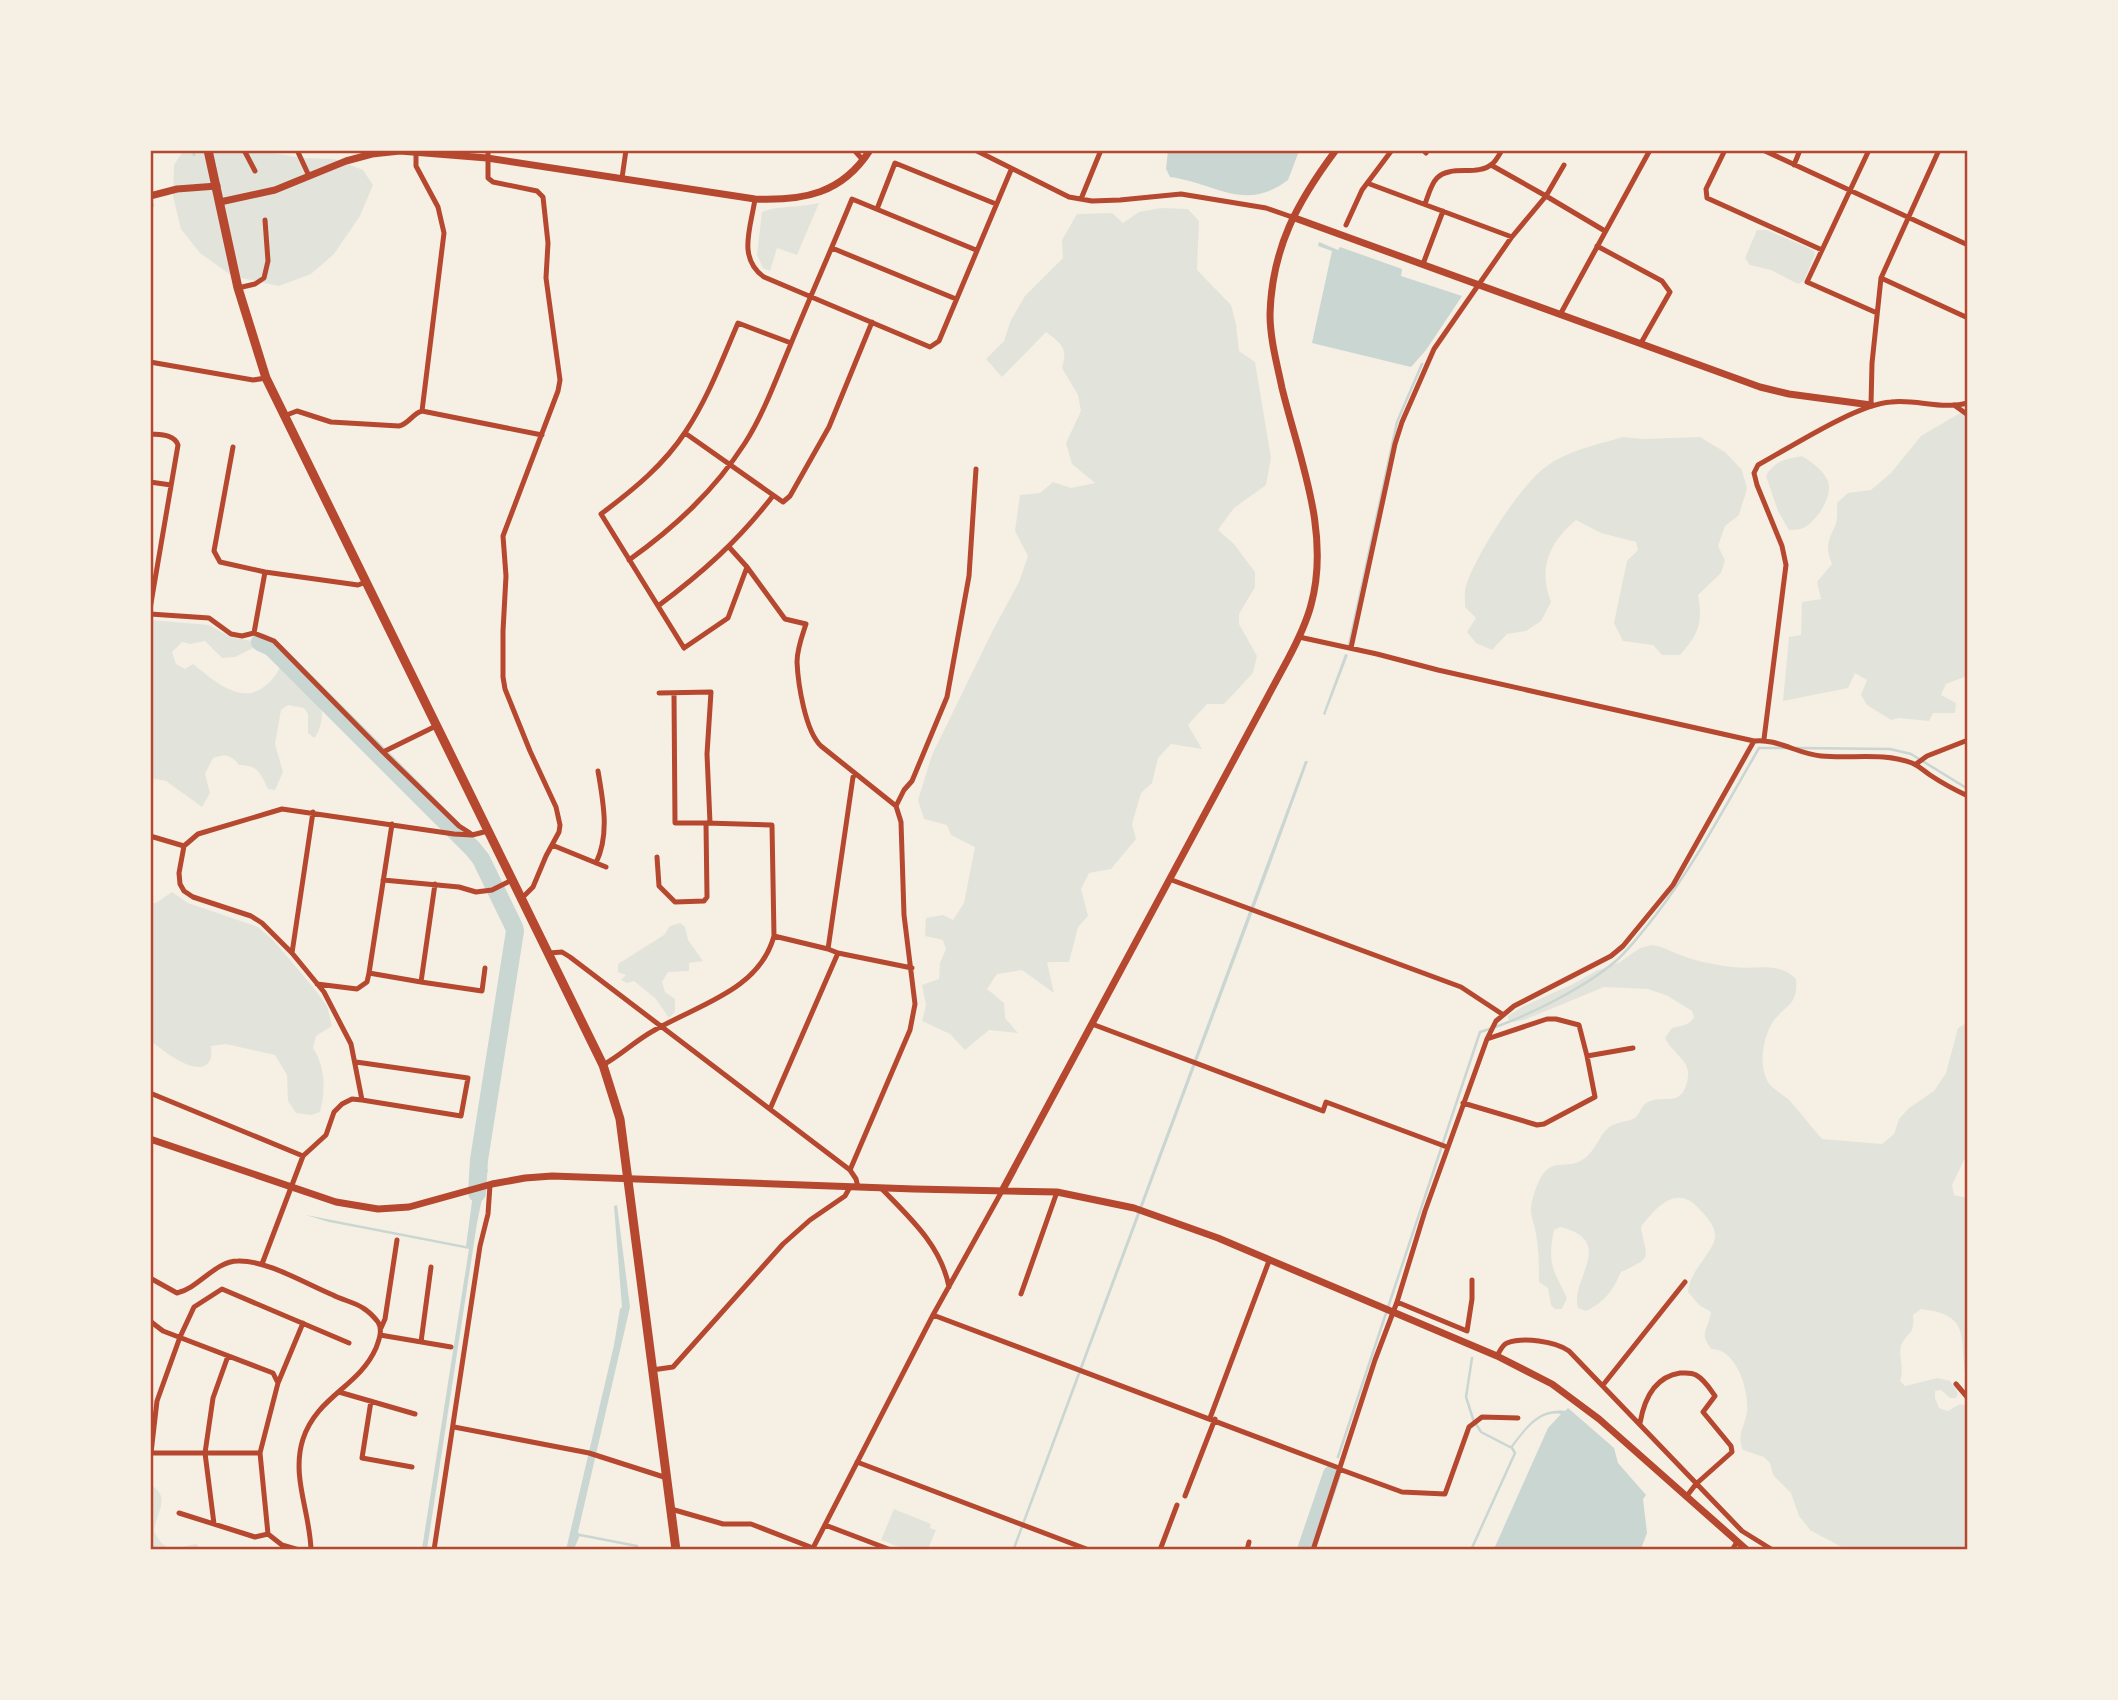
<svg xmlns="http://www.w3.org/2000/svg" width="2118" height="1700" font-family="Helvetica,sans-serif">
<style>
.green{fill:#e2e4dc}
.water{fill:#c9d6d2}
.lines{fill:none;stroke-linecap:round;stroke-linejoin:round}
.stream{stroke:#c9d6d2;stroke-width:2.5}
.river{stroke:#c9d6d2;stroke-width:18}
.minor{stroke:#b5482f;stroke-width:5}
.tertiary{stroke:#b5482f;stroke-width:7}
.primary{stroke:#b5482f;stroke-width:9}
.neatline{fill:none;stroke:#b5482f;stroke-width:2.5}
</style>
<rect width="100%" height="100%" fill="#f6efe4"/>
<path class="green" d="M183 151H260L303 158 334 159 363 170 373 185 360 216 334 254 311 274 279 286 232 276 200 253 181 229 173 196 174 165Z
M819 203 797 255 777 248 770 271 763 268 757 255 762 212C779 205 800 208 819 203Z
M1161 208 1188 209 1199 221 1197 270 1231 305 1236 324 1239 351 1255 362 1271 458 1266 485 1234 508 1218 530 1234 544 1255 572V587L1239 614V624L1257 656 1253 673 1224 704H1207L1188 725 1202 749 1171 744 1158 758 1152 783 1141 793 1132 824 1136 839 1111 869 1089 873 1081 889 1088 916 1078 927 1069 962H1047L1054 993 1022 970 997 974 987 989 1004 1003 1005 1018 1018 1033 989 1030 965 1050 950 1034 922 1021 926 1005 922 985 939 979 940 963 946 949 943 940 925 936 926 918 943 915 953 920 964 903 975 847 951 835 947 825 924 819 918 800 932 755 992 632 1019 582 1028 556 1015 531 1020 495 1040 493 1053 482 1071 488 1095 483 1072 464 1066 443 1081 411 1078 395 1062 368C1068 348 1062 344 1046 332L1002 377 986 359 1004 341 1011 320 1025 296 1063 258 1062 240 1077 214 1112 213 1123 223 1139 212Z
M1757 230H1767L1813 250 1815 254 1804 281 1798 284 1771 270 1750 265 1745 258Z
M1967 409V676L1946 684 1941 695 1956 703 1955 713H1933L1929 721 1899 718 1891 720 1867 705 1861 695 1867 680 1855 673 1848 688 1783 701 1789 637 1801 635 1802 602 1821 599 1817 582 1832 564C1825 547 1828 541 1835 526 1838 520 1837 511 1837 503L1848 493 1871 490 1891 473 1921 436Z
M1623 437 1643 439 1700 437 1725 452 1742 470 1747 489 1739 515 1725 526 1718 546 1725 560 1721 573 1698 595C1703 623 1699 634 1680 655H1662L1653 645 1623 641 1614 623 1627 561 1638 550 1636 542 1601 533 1576 520C1549 543 1538 568 1551 602L1541 621 1526 631 1507 634 1492 650 1476 643 1467 632 1476 618 1465 607C1465 600 1464 592 1466 586 1475 556 1519 488 1543 469 1565 451 1596 445 1623 437Z
M1802 456C1811 462 1822 469 1827 479 1835 494 1818 519 1805 527 1800 530 1794 530 1789 530L1778 511 1766 476C1774 461 1786 459 1802 456Z
M151 620 209 625 230 637 252 641 253 648 235 657 222 658 205 641 190 644 182 642 172 652 176 664 185 669 193 664C213 680 241 706 265 686 273 680 277 674 281 664L321 706C324 714 320 733 314 738L308 733V714L304 708 288 705 281 710 275 744 283 772 275 790 268 789C260 773 258 765 239 765 230 754 225 754 213 758L205 774 210 793 202 807 166 781 151 778Z
M172 892 188 903 258 927 274 941 313 987 327 1006 332 1026 316 1036 313 1048C325 1065 326 1092 320 1112L311 1115 296 1113 288 1101 287 1075 275 1055 226 1044 211 1046C211 1050 212 1054 211 1058 202 1083 161 1049 151 1041V903H156Z
M680 923 685 927 688 940 703 961 689 963V971L668 972 662 982 665 992 675 999V1012L669 1018 656 999 634 981 627 983 621 980 626 975 618 972V964L664 935 670 926Z
M1652 945C1665 947 1667 950 1678 954 1695 961 1715 965 1733 967 1756 970 1779 961 1796 979 1798 1004 1789 1003 1775 1019 1763 1034 1757 1068 1770 1085 1776 1091 1785 1095 1791 1102 1802 1114 1811 1127 1822 1139L1882 1144 1894 1134 1899 1119 1909 1108 1934 1091 1946 1073 1958 1028 1967 1023 1968 1101 1965 1109 1967 1154 1952 1185 1954 1195 1967 1198V1381C1957 1343 1976 1315 1921 1309L1913 1315C1915 1336 1907 1331 1901 1346 1898 1357 1905 1367 1900 1381L1905 1386 1937 1378 1950 1381 1958 1393 1956 1398H1950L1941 1390 1935 1391V1398L1939 1408 1948 1411 1960 1404 1967 1406V1549H1845L1810 1530 1799 1516 1791 1493 1773 1475 1770 1463 1764 1457 1743 1450C1736 1434 1745 1427 1747 1411 1749 1390 1736 1348 1711 1349 1698 1331 1709 1330 1711 1312L1699 1305 1688 1292C1690 1268 1717 1250 1715 1234 1714 1225 1707 1217 1701 1211 1678 1183 1658 1205 1641 1227 1646 1259 1655 1256 1621 1272 1613 1290 1605 1302 1586 1311L1578 1308C1569 1280 1618 1241 1560 1227L1554 1230C1547 1264 1553 1269 1567 1298L1562 1309H1555L1551 1305 1548 1288 1539 1282C1539 1266 1539 1249 1536 1234 1535 1227 1532 1220 1531 1213 1530 1203 1536 1186 1541 1177 1552 1159 1564 1168 1578 1162 1593 1156 1597 1140 1606 1130 1614 1121 1626 1123 1635 1118 1640 1114 1640 1109 1644 1105 1661 1090 1682 1113 1688 1077 1691 1061 1671 1052 1665 1038L1672 1028C1681 1026 1690 1025 1694 1017L1692 1011 1668 996 1648 989 1604 987 1524 1020 1512 1022 1508 1019V1016L1522 1007 1573 984 1596 971 1620 962 1640 948Z
M151 1485C171 1497 157 1511 154 1531 166 1555 174 1548 196 1544L201 1549H151Z
M894 1509 931 1524 930 1528 936 1530 928 1549H905L881 1540Z"/>
<path class="water" d="M1168 151V150L1299 151 1288 180C1244 213 1216 183 1170 177L1166 169Z
M1319 242 1338 250 1340 247 1402 269 1401 276 1462 296 1426 350 1411 367 1312 343 1332 251 1318 246Z
M1345 654 1348 655 1325 715 1323 714Z
M1305 761H1308L1269 868 1015 1549 1012 1550Z
M488 1169 477 1223 427 1549H422L469 1249 329 1222 306 1215 466 1246 476 1172Z
M617 1205 630 1307 578 1532 580 1535 574 1549 566 1550 614 1345 620 1309 622 1307 614 1206Z
M1568 1408 1614 1448 1618 1463 1646 1495 1643 1499 1647 1533 1641 1549H1494L1548 1428 1561 1414C1539 1410 1524 1432 1512 1448L1510 1447C1525 1428 1538 1407 1565 1411Z"/>
<g class="lines">
<path class="stream" d="M193 150 194 155
M150 208 153 205
M1349 645 1397 422 1422 364
M1796 748 1890 749 1911 754 1968 789
M1472 1358 1466 1397 1474 1422
M1476 1424 1481 1432 1510 1447
M1338 1457 1480 1032C1521 1020 1585 988 1617 960 1631 947 1643 931 1655 916 1695 864 1726 805 1759 748H1786
M580 1535 637 1546
M1471 1550 1515 1453 1512 1448"/>
<path class="river" d="M260 642 271 647 473 849 481 859 514 927 515 931 479 1160 477 1193
M1306 1550 1332 1474"/>
<path class="minor" d="M244 150 255 171
M297 150 309 176
M488 150V178L493 182 537 191 543 197 548 243 546 278 560 380 558 391 503 536 506 576 503 631V677L505 689 530 751 556 807 560 825 559 832 546 856 533 887 521 899
M854 150 863 160
M975 150 1069 197 1092 201 1120 200 1181 194 1266 208 1292 217
M1423 150 1426 153
M1725 150 1706 189 1707 198 1822 250
M1763 150 1968 245
M1869 150 1807 282 1877 313
M416 152V166L438 207 444 233 422 411
M1491 165 1546 196 1564 165
M1794 165 1800 150
M622 178 626 150
M1367 183 1512 237
M755 199C751 227 737 258 764 277L930 347 939 341 1011 170
M1081 199 1101 150
M1425 204C1428 196 1431 184 1437 178 1451 164 1477 177 1492 164 1496 161 1499 155 1502 150
M877 209 895 163 996 204
M1346 225 1362 190 1392 150
M1597 246 1662 281 1670 292 1641 343
M832 248 956 299
M1423 264 1443 211
M1881 278 1968 318
M238 288 255 284 264 278 268 261 265 220
M1561 313 1650 150
M791 343 738 323C722 360 708 398 686 431 664 465 633 490 601 514L684 648 728 618 747 567 785 619 806 624C802 636 797 649 797 662 798 683 805 731 821 746L896 806
M150 362 253 380 266 378
M1871 405 1872 363 1881 278 1939 150
M1954 405 1968 415
M284 416 297 411 331 422 399 426C409 424 413 413 422 411L542 435
M685 433 783 502 790 496 829 427 872 322
M150 434C161 435 174 434 178 445L150 609
M233 447 214 551 220 562 265 572
M150 482 171 485
M729 547 747 567
M629 560C675 527 714 491 745 443 764 413 776 379 790 346 810 297 832 248 852 199L976 250
M658 606C702 573 738 541 772 497
M150 614 209 618 231 634 242 636 254 633 274 641 383 752 459 826 470 833
M254 633 265 572 358 585 366 582
M1299 637 1377 654 1438 670 1754 741C1776 738 1798 754 1821 756 1851 759 1883 752 1912 763 1919 766 1924 771 1930 775 1942 783 1955 790 1968 796
M1351 648 1395 444 1402 422 1434 349 1511 238 1546 196 1605 231
M659 693 711 692 707 754 710 823
M1764 739 1786 565 1782 546 1757 485 1754 473 1758 465C1791 447 1857 404 1891 402 1916 399 1943 410 1968 403
M383 752 436 726
M1916 764 1927 756 1968 740
M150 836 184 846
M552 845 606 867
M657 857 659 886 675 902 704 901 707 897 706 823H675L674 693
M596 863C610 834 603 801 598 771
M1169 879 1461 987 1502 1014
M383 880 459 887 476 892 492 890 512 880
M435 884 421 982 482 991 485 968
M774 936 828 949
M292 953 313 812
M549 953 562 952 570 957 850 1170 856 1179 858 1187
M838 953 828 949 853 777 856 774
M369 973 392 824
M317 984 357 989 367 982 369 973 421 982
M1092 1024 1323 1111 1326 1102 1447 1147
M1487 1039 1547 1019H1556L1579 1025 1587 1056 1633 1048
M603 1065C621 1055 635 1041 653 1031 697 1005 759 991 774 936L772 825 706 823
M150 1093 303 1156
M362 1100 351 1044 324 992 292 953 262 923 251 916 193 897 184 891 180 884 179 873 184 846 198 834 282 809 454 834 472 835 488 831
M1463 1103 1537 1125 1544 1124 1595 1097 1587 1056
M770 1109 838 953 912 968
M850 1170 910 1030 915 1004 904 915 901 822 896 806 904 790 912 781 947 697 969 576 976 469
M881 1188C909 1217 941 1245 949 1287
M262 1264 303 1156 326 1135 334 1112 342 1104 352 1099 362 1100 461 1116 468 1078 356 1062
M150 1278 177 1293C199 1288 215 1261 238 1261 267 1260 306 1284 333 1295 342 1300 354 1302 363 1308 368 1311 374 1317 378 1322 383 1330 379 1340 376 1348 359 1387 317 1396 303 1439 291 1476 310 1512 311 1550
M1021 1294 1057 1192
M1397 1302 1467 1331 1472 1299V1280
M933 1315 1339 1468
M150 1321 163 1331 273 1373 278 1383 260 1453 268 1534 282 1545 299 1550
M381 1328 385 1319 397 1240
M380 1335 451 1347
M421 1342 431 1267
M1497 1356C1500 1351 1502 1345 1507 1343 1523 1337 1555 1341 1569 1351L1742 1531 1771 1549
M652 1370 673 1367 783 1244 810 1220 845 1196 850 1187
M278 1383 303 1323
M1956 1384 1968 1398
M1603 1385 1685 1282
M339 1392 415 1414
M371 1401 362 1458 412 1467
M1210 1418 1269 1261
M1640 1423C1644 1400 1654 1377 1680 1373 1686 1373 1691 1372 1696 1375 1705 1380 1710 1389 1715 1396L1703 1412 1731 1446 1732 1452 1696 1484 1686 1497
M454 1427 589 1453 667 1478
M150 1453H260
M151 1453 157 1401 180 1337 194 1307 222 1289 349 1343
M857 1462 1089 1550
M1339 1469 1402 1492 1445 1494 1469 1427 1482 1417 1518 1418
M1185 1496 1215 1419
M671 1509 723 1524H751L813 1548
M179 1513 255 1537 268 1534
M214 1524 205 1453 213 1398 228 1356
M825 1525 891 1550
M434 1550 480 1246 488 1214 490 1185
M812 1550 933 1315 1002 1191
M1160 1550 1177 1505
M1247 1550 1249 1542
M1313 1550 1375 1360 1397 1302 1425 1211 1487 1039 1496 1021 1514 1006 1611 956 1623 946 1673 885 1754 741
M1732 1550 1737 1542"/>
<path class="tertiary" d="M150 196 177 189 217 186
M220 202 275 190 346 161 372 154 400 151 487 158 755 199C803 201 842 194 870 150
M1292 217 1760 387 1789 394 1871 405
M150 1139 336 1202 378 1209 409 1207 492 1184 525 1178 552 1176 914 1189 1057 1192 1134 1208 1218 1238 1497 1356 1552 1384 1599 1419 1747 1550
M1002 1191 1288 659C1297 642 1306 624 1311 605 1331 532 1299 458 1282 388 1277 364 1270 339 1270 314 1272 248 1297 202 1336 150"/>
<path class="primary" d="M208 150 238 288 266 378 603 1065 620 1119 676 1550"/>
</g>
<rect width="2118" height="1700" fill="none" stroke="#f6efe4" stroke-width="304"/>
<rect x="152" y="152" width="1814" height="1396" class="neatline"/>
</svg>
